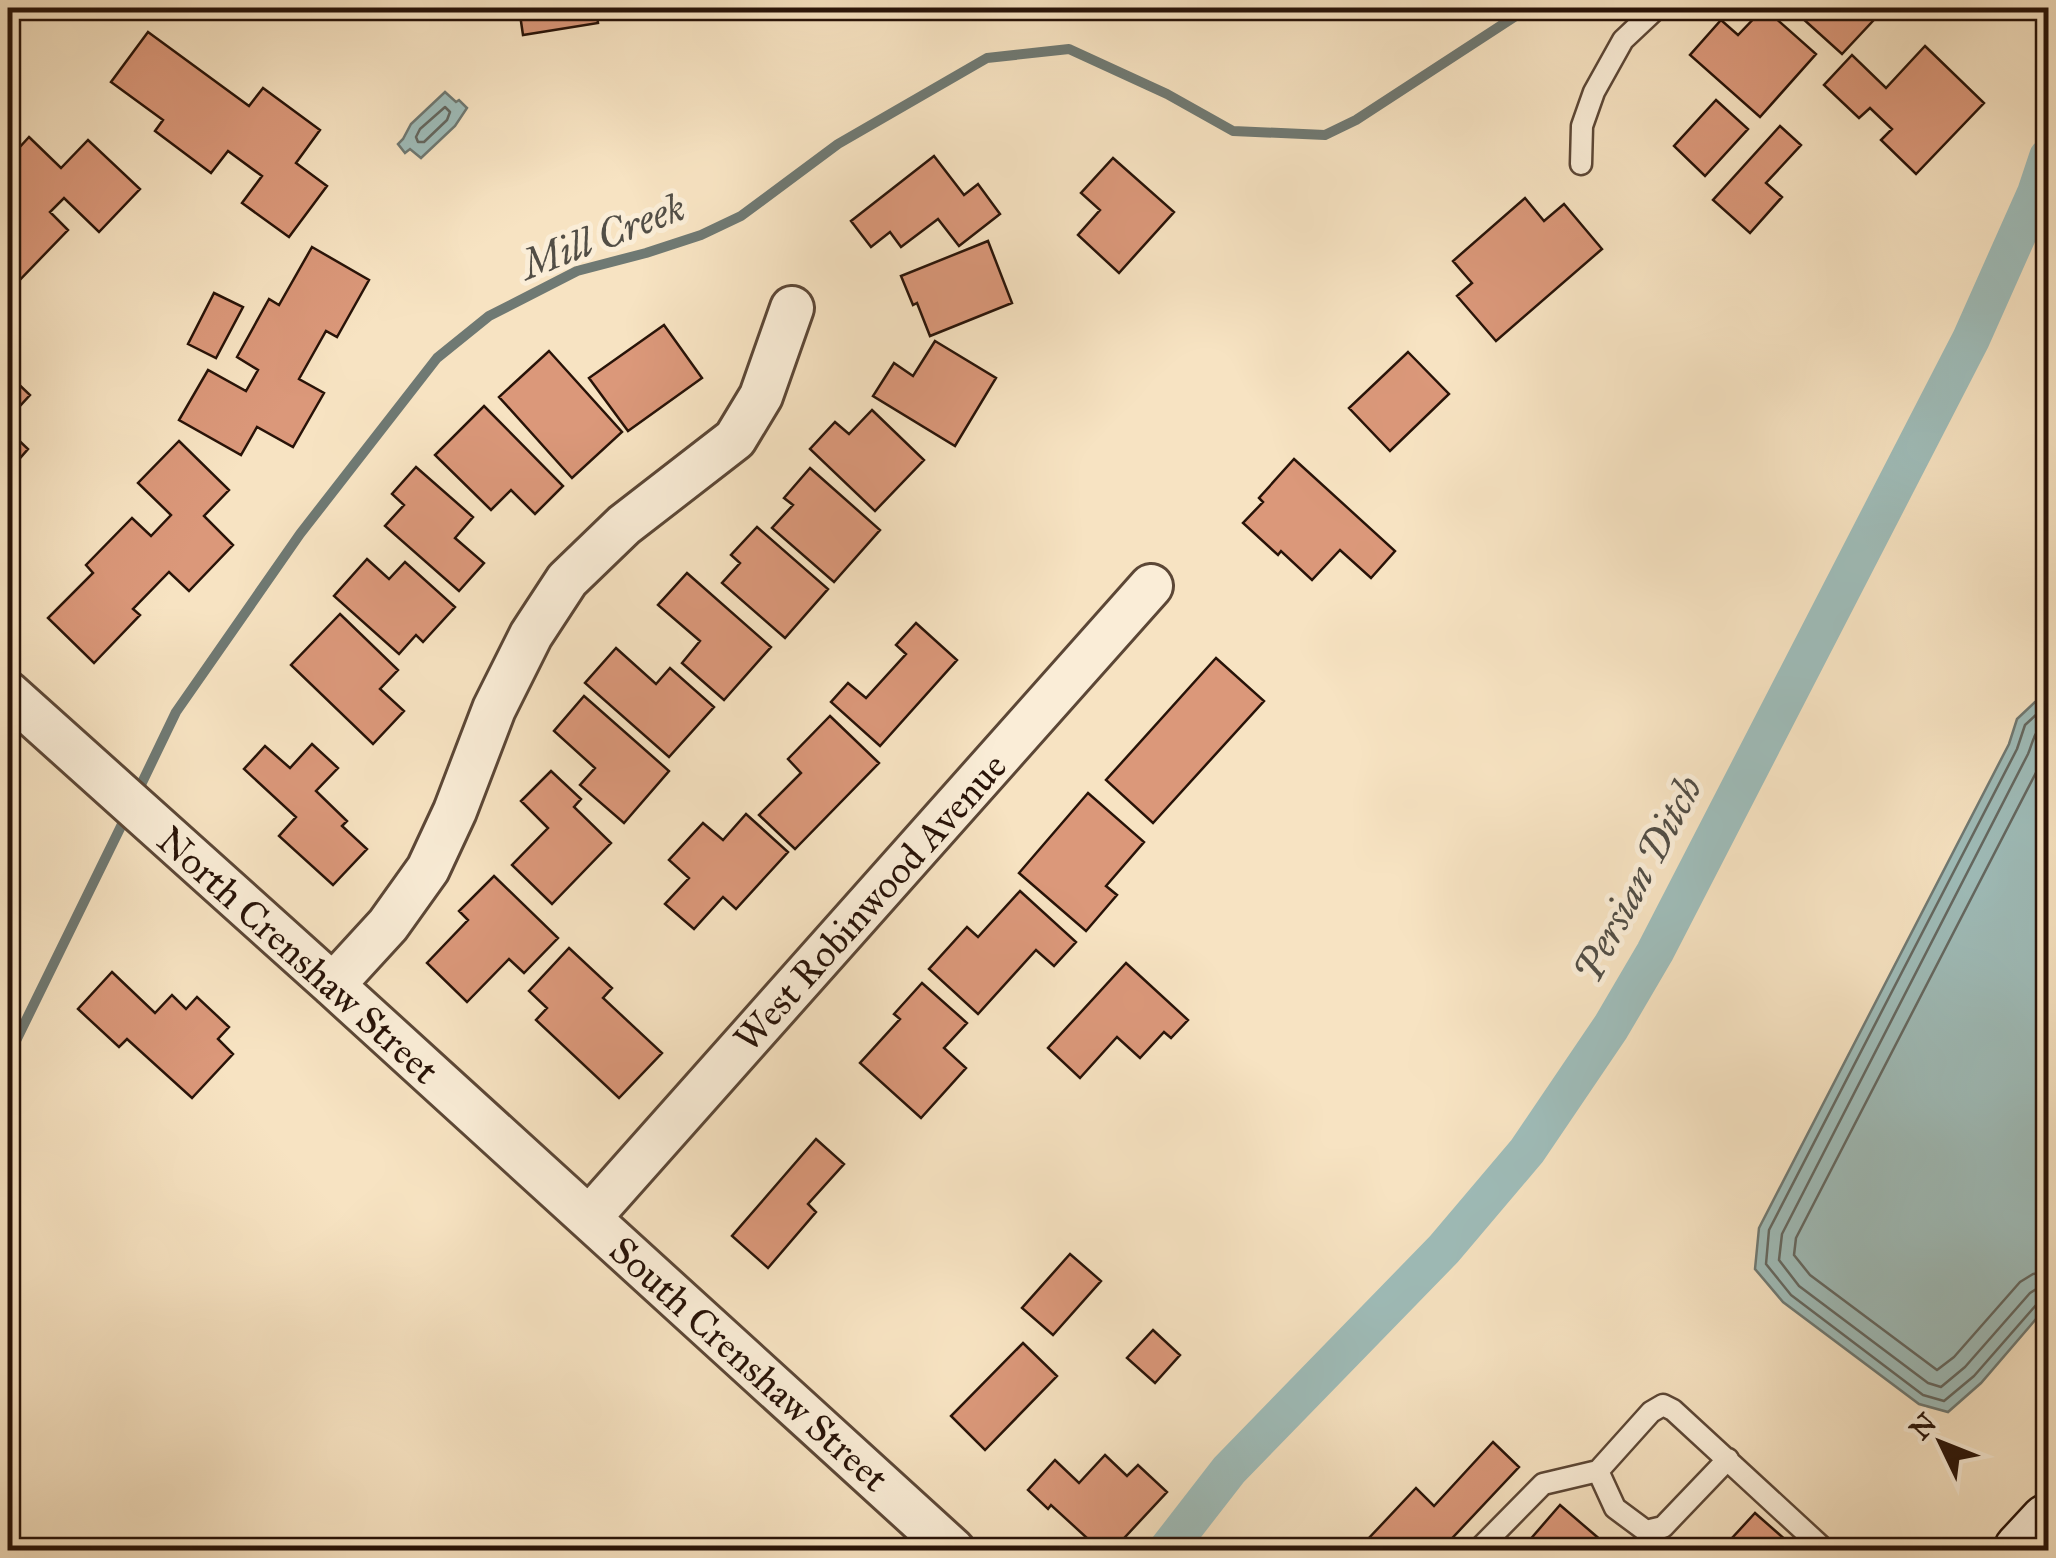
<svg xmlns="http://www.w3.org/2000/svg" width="2056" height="1558" font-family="'IM FELL Great Primer',serif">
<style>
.water{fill:#9fbdba;stroke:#6f7973;stroke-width:2.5}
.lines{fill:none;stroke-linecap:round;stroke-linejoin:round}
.shore{stroke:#646861;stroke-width:2.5}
.stream{stroke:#6f7973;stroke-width:10}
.canal{stroke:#9fbdba;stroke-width:38}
.building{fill:#db987a;stroke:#281308;stroke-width:2.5}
.lane-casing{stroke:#5c4736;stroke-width:25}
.street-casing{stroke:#5c4736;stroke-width:48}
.secondary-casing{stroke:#281308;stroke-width:60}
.lane{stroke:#faedd7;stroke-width:20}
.street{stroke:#faedd7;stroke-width:42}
.secondary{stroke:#faedd7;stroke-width:55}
.labels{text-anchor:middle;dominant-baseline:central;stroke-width:10;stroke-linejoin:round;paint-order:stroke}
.street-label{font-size:38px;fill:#281308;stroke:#faedd7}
.water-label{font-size:40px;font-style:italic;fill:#524e46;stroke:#faedd7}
</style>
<rect width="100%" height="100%" fill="#f7e3c2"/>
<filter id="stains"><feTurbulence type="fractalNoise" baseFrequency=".002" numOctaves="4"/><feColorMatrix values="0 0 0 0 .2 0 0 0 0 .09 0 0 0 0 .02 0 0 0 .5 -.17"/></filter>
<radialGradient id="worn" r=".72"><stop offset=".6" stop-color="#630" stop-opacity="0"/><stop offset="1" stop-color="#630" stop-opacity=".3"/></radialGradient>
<path class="water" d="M445 92 456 102 459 100 467 108 455 126 421 158 410 149 405 153 398 144 403 139 411 124Z
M2035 702 2048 703V1305L1981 1383 1948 1412 1919 1404 1783 1302 1755 1269 1759 1228 2009 744 2017 719Z"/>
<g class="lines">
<path class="shore" d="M445 107 450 112 447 120 424 142H418L416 137 420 129Z
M2048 713H2038L2025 725 2017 749 1769 1230 1766 1264 1791 1295 1923 1395 1944 1401 1974 1376 2037 1304 2048 1300
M2048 725C2034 727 2033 743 2028 754L1782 1234 1779 1260 1799 1286 1928 1383 1941 1387 1965 1367 2030 1293 2038 1288 2048 1287
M2048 743 2042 761 1796 1238 1794 1255 1810 1275 1937 1370 1954 1357 2020 1282 2033 1274 2048 1272"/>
<path class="stream" d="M137 793 176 712 300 534 437 358 489 316 577 271 646 253 701 235 741 216 838 144 987 58 1069 49 1167 94 1233 131 1325 135 1356 120 1528 8
M8 1057 128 812"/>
<path class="canal" d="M1167 1550 1229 1470 1444 1249 1527 1151 1611 1027 1655 952 1971 339 2036 193 2048 157"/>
</g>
<path class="building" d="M519 8H596L598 23 523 35Z
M1764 8 1816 54 1760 117 1690 55 1721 20 1738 35Z
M1791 8H1885L1842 54Z
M148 32 249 106 263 88 320 130 296 163 327 186 289 237 242 203 262 176 228 151 211 173 155 131 163 120 111 82Z
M1925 46 1984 103 1916 174 1881 140 1892 129 1870 108 1859 118 1824 85 1852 55 1886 88Z
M1716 100 1748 129 1705 176 1674 146Z
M1780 126 1801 145 1766 183 1782 197 1750 233 1713 200Z
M29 137 61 168 88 140 140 189 99 232 64 198 50 212 68 230 13 287 8 282V160Z
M934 156 964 195 978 184 1000 214 959 246 938 219 901 247 890 232 871 247 851 221Z
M1113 158 1174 212 1119 273 1078 235 1100 210 1081 193Z
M1525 198 1544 221 1564 204 1602 249 1496 341 1457 296 1472 283 1453 261Z
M988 241 1012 303 930 336 917 303 913 305 901 276Z
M312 247 369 280 337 337 326 331 299 379 324 393 293 447 257 427 241 455 179 420 208 370 246 391 258 370 237 357 269 299 279 305Z
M214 293 243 307 216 358 188 344Z
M664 325 702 378 628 431 589 378Z
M935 341 996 378 955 446 873 396 894 363 913 376Z
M549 351 622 432 572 478 499 397Z
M1408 352 1449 394 1390 451 1349 408Z
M8 374 30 395 8 419Z
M484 406 563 486 535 514 511 490 491 510 435 455Z
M872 410 924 460 875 511 810 449 835 422 849 434Z
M8 430 28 449 8 472Z
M179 441 229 490 204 516 233 545 189 591 169 572 133 609 140 615 94 663 48 618 93 573 86 565 132 518 151 536 171 515 138 483Z
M1294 459 1395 551 1371 578 1340 550 1312 580 1281 551 1278 555 1243 523 1263 502 1259 498Z
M416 467 473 517 455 538 484 563 459 591 385 526 404 505 392 494Z
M810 468 880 530 834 582 772 528 793 505 784 498Z
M757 527 828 589 785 638 722 583 740 563 731 555Z
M367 559 389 579 405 562 455 607 423 642 416 635 399 654 334 596Z
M687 573 771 647 724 700 682 663 700 641 658 605Z
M340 614 398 670 380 689 404 711 373 744 291 665Z
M916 623 957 660 880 746 831 702 848 683 866 698 906 654 896 645Z
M616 648 656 684 670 668 714 707 669 757 585 683Z
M1216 658 1264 701 1153 823 1106 780Z
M584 696 669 771 624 823 580 785 595 768 554 731Z
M830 716 879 763 795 849 759 815 801 773 788 759Z
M312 744 338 768 316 791 347 821 342 826 367 849 333 885 279 836 296 817 244 769 265 746 290 768Z
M551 771 581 799 574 807 611 843 552 904 512 865 548 828 521 801Z
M1088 793 1144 842 1106 886 1117 895 1086 931 1019 873Z
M746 814 788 852 736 909 723 897 694 929 665 904 689 878 669 860 703 823 723 840Z
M494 876 558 938 524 973 509 959 467 1002 427 963 468 920 459 911Z
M1020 891 1076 942 1054 966 1036 950 978 1014 929 969 967 927 978 937Z
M569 948 612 988 603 998 662 1053 619 1098 536 1020 547 1008 529 991Z
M1126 963 1188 1020 1171 1038 1164 1032 1140 1058 1117 1037 1080 1078 1048 1048Z
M112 972 155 1013 172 995 186 1009 197 997 229 1027 218 1039 233 1054 192 1098 127 1039 119 1047 78 1009Z
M922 983 967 1023 944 1048 966 1068 921 1118 860 1063 900 1019 894 1014Z
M816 1139 844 1164 808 1204 816 1212 768 1268 732 1236Z
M1070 1254 1101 1281 1053 1335 1022 1308Z
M1153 1330 1180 1355 1155 1383 1127 1358Z
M1023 1343 1057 1376 985 1450 951 1416Z
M1493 1442 1519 1467 1441 1550H1382L1369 1538 1416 1488 1434 1506Z
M1105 1455 1127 1476 1138 1465 1167 1492 1113 1550H1100L1051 1505 1048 1509 1028 1490 1055 1460 1079 1483Z
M1560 1505 1603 1542 1596 1550H1521Z
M1755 1513 1797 1550H1721Z
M827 1541 835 1550H815Z"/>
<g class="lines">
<defs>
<path id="lane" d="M1581 164 1582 126 1594 92 1623 40 1657 8
M1598 1471 1615 1508 1646 1531 1663 1527 1728 1459
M1478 1550 1543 1484 1598 1471 1651 1412 1663 1405 1673 1410 1825 1550"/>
<path id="street" d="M8 693 333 985 953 1550
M333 985 388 925 428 869 455 811 494 709 531 635 567 580 624 525 735 439 761 396 792 308
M589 1218 1151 586"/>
<path id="secondary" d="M2022 1550 2048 1522"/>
</defs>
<use href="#lane" class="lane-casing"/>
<use href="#street" class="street-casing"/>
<use href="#secondary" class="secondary-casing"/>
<use href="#lane" class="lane"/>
<use href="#street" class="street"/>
<use href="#secondary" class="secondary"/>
</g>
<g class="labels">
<g class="street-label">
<text transform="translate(870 902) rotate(-48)">West Robinwood Avenue</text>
<text transform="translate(298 955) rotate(42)">North Crenshaw Street</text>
<text transform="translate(749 1364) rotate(42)">South Crenshaw Street</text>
</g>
<g class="water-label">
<text transform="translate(603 236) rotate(-21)">Mill Creek</text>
<text transform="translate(1638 879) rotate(-62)">Persian Ditch</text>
</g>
</g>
<rect width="2056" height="1558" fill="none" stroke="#f7e3c2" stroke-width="40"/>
<rect x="10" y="10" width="2036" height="1538" fill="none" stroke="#281308" stroke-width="5"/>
<rect x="20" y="20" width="2016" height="1518" fill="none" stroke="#281308" stroke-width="2.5"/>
<g transform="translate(1941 1443) rotate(313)" stroke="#faedd7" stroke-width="8" paint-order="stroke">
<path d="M0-8L18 38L0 25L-18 38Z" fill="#281308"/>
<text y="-15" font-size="28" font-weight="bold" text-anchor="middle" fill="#281308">N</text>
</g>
<rect width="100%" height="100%" filter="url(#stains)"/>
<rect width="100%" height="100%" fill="url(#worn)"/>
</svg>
